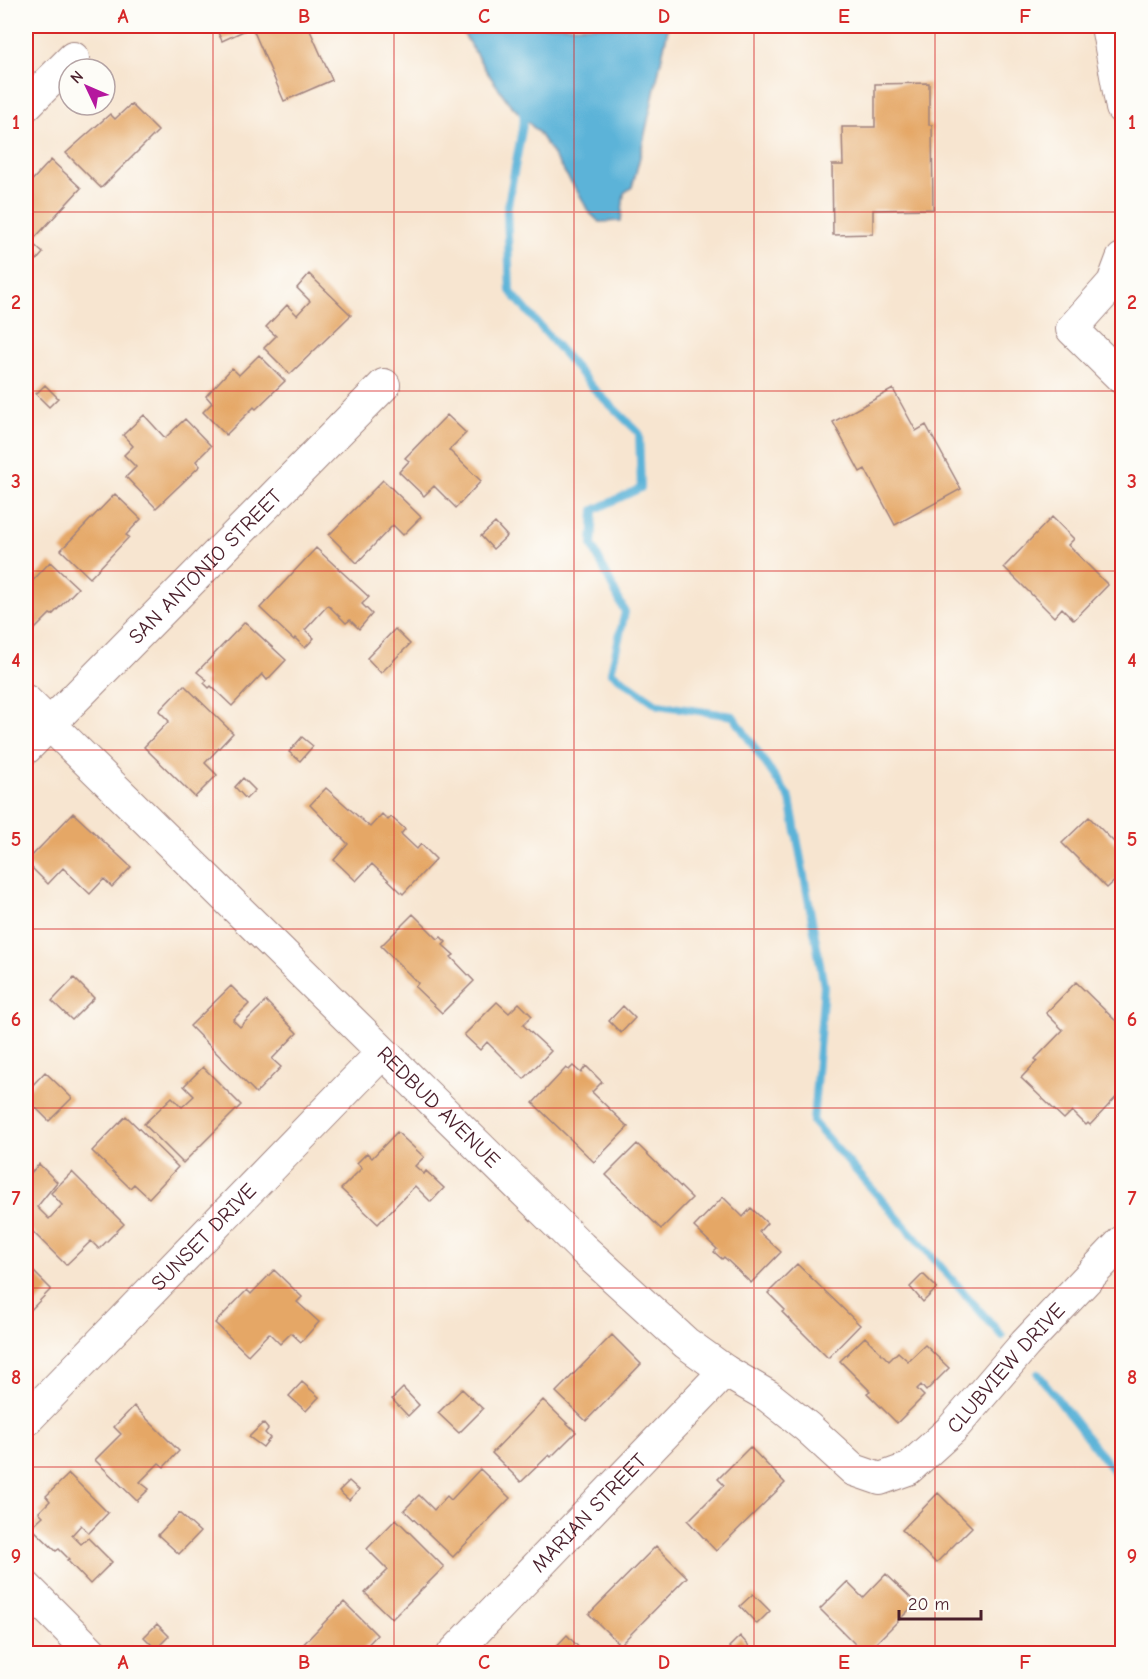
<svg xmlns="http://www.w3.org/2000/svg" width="1148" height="1679" font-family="'Comic Neue',sans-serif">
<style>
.water{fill:#5bb3d8;stroke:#526982;stroke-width:1.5}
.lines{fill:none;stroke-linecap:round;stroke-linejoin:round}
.stream{stroke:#5bb3d8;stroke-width:8}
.building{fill:#e5a766}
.minor-casing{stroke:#a0827e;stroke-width:34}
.minor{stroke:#fff;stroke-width:32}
.grid{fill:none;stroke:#d62828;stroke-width:1.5;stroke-opacity:0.55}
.labels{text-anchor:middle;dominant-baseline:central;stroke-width:5;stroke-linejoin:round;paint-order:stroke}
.street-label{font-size:21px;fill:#4a1f2b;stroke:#fdfcf7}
.neatline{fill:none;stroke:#d62828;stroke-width:2}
.grid-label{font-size:20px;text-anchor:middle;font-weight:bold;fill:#d62828}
</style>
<rect width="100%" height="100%" fill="#fdfcf7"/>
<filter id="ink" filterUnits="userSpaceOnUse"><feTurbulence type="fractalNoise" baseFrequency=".0167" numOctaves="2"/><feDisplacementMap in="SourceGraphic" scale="12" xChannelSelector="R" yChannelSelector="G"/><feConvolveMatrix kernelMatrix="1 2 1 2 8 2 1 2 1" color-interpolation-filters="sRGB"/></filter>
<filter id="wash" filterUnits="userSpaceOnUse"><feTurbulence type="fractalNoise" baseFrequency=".008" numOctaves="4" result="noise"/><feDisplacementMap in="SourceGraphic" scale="24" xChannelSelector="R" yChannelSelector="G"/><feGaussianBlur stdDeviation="1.35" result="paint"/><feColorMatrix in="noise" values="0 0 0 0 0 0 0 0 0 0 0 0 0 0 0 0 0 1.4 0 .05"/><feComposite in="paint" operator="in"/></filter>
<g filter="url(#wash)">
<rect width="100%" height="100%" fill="#f7e5d0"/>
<path class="water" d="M459 26H668V29L639 161 632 187 624 193 621 221 599 222 588 211 581 197 538 132 509 103 485 69Z"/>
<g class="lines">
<path class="stream" d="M522 108 524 119 507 210 510 291 594 389 639 433 641 488 594 510 592 545 625 612 611 672 658 705 733 716 790 799 824 986 813 1122 1002 1336
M1038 1374 1122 1482"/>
</g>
<g id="blocks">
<path class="building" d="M215 26H308L332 80 284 101 252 27 222 41Z
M929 83V125H932L933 209 873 210V234L833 235 832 165H843L842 127H875V84Z
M131 104 158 131 101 188 66 153 110 114 115 119Z
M51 160 81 188 31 242 43 253 37 260 26 249V193L29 190 26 187Z
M309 274 351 315 290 374 264 348 276 336 266 327 287 305 297 315 310 301 297 288Z
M259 355 285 381 256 409 254 407 226 435 203 412 212 403 206 396 232 368 239 375Z
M45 385 58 398 49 407 36 394Z
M893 389 916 431 926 425 961 489 895 525 865 469 860 472 833 422Z
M144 415 165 438 185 419 211 446 196 461 200 466 156 508 126 477 136 467 124 455 133 446 123 435Z
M447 415 466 433 449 450 481 481 456 508 434 486 424 496 399 472 409 461 405 458Z
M383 480 421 517 403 535 393 525 357 563 329 535Z
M115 494 141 519 126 535 129 537 90 578 61 550Z
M1052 517 1074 539 1068 545 1108 585 1074 620 1062 608 1054 617 1004 567Z
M495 523 507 536 493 549 481 536Z
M316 548 369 597 362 604 372 614 359 629 350 620 346 623 328 605 305 630 314 638 305 648 295 638 294 640 260 608Z
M50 562 78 588 52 615 50 614 31 633 26 628V588Z
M245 622 286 660 267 680 262 674 232 706 211 686 209 688 204 683 207 680 197 672Z
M395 629 410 644 381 673 367 658Z
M184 685 233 733 205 763 217 775 195 797 144 747 169 721 159 711Z
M302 737 313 746 300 761 289 752Z
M243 778 255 790 246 799 235 787Z
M326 788 370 827 382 814 388 820 391 817 405 829 401 834 417 849 421 844 436 859 403 894 372 864 356 881 334 860 348 844 310 805Z
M73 813 131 867 112 887 104 879 90 894 63 868 48 884 26 862Z
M1089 817 1122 850V874L1107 888 1062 843Z
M413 914 438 939 441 937 446 942 443 945 454 955 451 957 474 981 442 1013 415 987 418 983 381 946Z
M74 978 94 998 72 1020 52 1001Z
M1076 982 1122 1027V1076L1120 1078 1122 1080V1091L1090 1125 1088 1123 1086 1125 1072 1111 1064 1119 1021 1078 1037 1061 1035 1059 1063 1030 1046 1013Z
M231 986 249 1004 233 1020 240 1027 266 1001 297 1033 272 1059 281 1067 256 1093 190 1026Z
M497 1002 509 1013 519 1003 532 1016 523 1025 551 1051 524 1079 487 1042 480 1050 464 1035Z
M623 1006 635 1018 621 1033 609 1021Z
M573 1066 581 1073 586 1066 602 1082 592 1092 628 1127 594 1162 533 1103 566 1068 569 1070Z
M203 1067 241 1105 183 1163 144 1124 172 1097 182 1107 194 1096 184 1086Z
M45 1072 72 1098 49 1121 26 1098V1092Z
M126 1116 178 1167 149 1198 134 1184 130 1188 92 1151Z
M397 1132 424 1157 415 1166 424 1174 426 1171 444 1188 431 1202 415 1186 378 1224 341 1189 362 1168 357 1163 367 1153 372 1158Z
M637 1144 692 1198 661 1229 606 1175Z
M39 1164 57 1182 37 1207 49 1219 62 1205 51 1193 72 1172 124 1224 99 1249 91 1241 66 1265 26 1225V1176L27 1174 29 1175Z
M723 1197 743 1217 751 1208 767 1223 759 1232 781 1252 751 1283 724 1257 722 1259 714 1252 717 1249 694 1227Z
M26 1264 51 1289 26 1315Z
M797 1264 860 1325 828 1358 782 1312 785 1310 768 1293Z
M274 1270 302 1297 297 1302 319 1322 301 1342 291 1333 280 1344 269 1333 248 1355 215 1323 247 1290 251 1294Z
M923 1274 937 1288 923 1302 910 1287Z
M612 1335 641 1364 586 1421 556 1392Z
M865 1337 889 1361 898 1352 908 1361 925 1345 949 1368 926 1391 921 1385 917 1389 924 1396 897 1423 867 1393 870 1391 840 1361Z
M302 1382 319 1397 306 1411 289 1396Z
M403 1388 419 1405 408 1416 392 1399Z
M462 1389 483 1409 459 1433 438 1413Z
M543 1400 576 1432 551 1457 549 1455 521 1482 492 1453Z
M134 1406 179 1451 164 1467 159 1463 140 1482 149 1489 137 1501 95 1460 121 1434 114 1427Z
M263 1423 268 1429 265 1433 270 1438 263 1447 249 1437Z
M750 1447 785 1483 716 1551 688 1521 724 1485 718 1479Z
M480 1469 510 1498 453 1557 404 1510 419 1495 434 1510 447 1496 451 1500Z
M69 1474 108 1513 89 1533 81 1525 72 1535 81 1544 88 1538 112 1562 90 1584 67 1560 69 1559 59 1549 56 1551 31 1527 43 1516 39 1512 50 1501 46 1496Z
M349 1481 359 1490 349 1500 339 1491Z
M938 1493 972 1527 936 1563 902 1530Z
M179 1513 200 1532 179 1554 158 1535Z
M396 1519 444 1567 392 1619 365 1593 388 1570 367 1549Z
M656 1546 687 1577 620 1645 589 1614Z
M886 1574 916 1603 865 1654 820 1609 847 1582 863 1598Z
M753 1594 770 1611 757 1624 740 1606Z
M344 1602 377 1635 359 1654H294Z
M157 1624 169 1636 156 1649 144 1637Z
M567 1635 585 1654H549Z
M740 1636 749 1646 742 1654H736L729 1647Z
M203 1647 210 1654H197Z"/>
</g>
</g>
<g filter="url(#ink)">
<use href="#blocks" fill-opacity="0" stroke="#a0827e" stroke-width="1.5"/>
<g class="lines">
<defs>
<g id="minor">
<path d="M1107 26 1122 108"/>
<path d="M26 105 73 58"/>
<path d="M1122 259 1113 283 1072 329 1122 378"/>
<path id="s1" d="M26 701 581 1247 686 1343 725 1371 768 1396 807 1427 854 1470 880 1479 908 1469 952 1429 1025 1344 1122 1242"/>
<path id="s2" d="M26 748 384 385"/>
<path id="s3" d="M26 1420 382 1053"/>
<path d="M26 1587 93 1654"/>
<path id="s4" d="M453 1654 725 1371"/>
</g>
</defs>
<use href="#minor" class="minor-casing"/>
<use href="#minor" class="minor"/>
</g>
</g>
<path class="grid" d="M213 26V1654M394 26V1654M574 26V1654M754 26V1654M935 26V1654M26 212H1122M26 391H1122M26 571H1122M26 750H1122M26 929H1122M26 1108H1122M26 1288H1122M26 1467H1122"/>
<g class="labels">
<g class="street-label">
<text stroke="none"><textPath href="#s2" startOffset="255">SAN ANTONIO STREET</textPath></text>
<text stroke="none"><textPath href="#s1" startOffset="579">REDBUD AVENUE</textPath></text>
<text stroke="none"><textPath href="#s3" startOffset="255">SUNSET DRIVE</textPath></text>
<text stroke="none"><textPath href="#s1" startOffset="1330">CLUBVIEW DRIVE</textPath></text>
<text stroke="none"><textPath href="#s4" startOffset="196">MARIAN STREET</textPath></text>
</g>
</g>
<rect width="1148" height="1679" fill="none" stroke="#fdfcf7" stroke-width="66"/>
<g transform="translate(87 87) rotate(314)"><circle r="28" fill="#fdfcf7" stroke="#b5a4a5" stroke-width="1.5"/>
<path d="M0-4.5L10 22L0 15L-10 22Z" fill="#b5179e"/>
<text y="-9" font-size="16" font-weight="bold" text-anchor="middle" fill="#4a1f2b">N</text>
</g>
<path d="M899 1610v9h82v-9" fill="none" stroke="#4a1f2b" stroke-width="3"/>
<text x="908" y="1610" font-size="18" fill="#4a1f2b" stroke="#fdfcf7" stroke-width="4.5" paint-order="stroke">20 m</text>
<rect x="33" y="33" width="1082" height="1613" class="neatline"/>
<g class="grid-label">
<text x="123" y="23">A</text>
<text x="304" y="23">B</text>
<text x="484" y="23">C</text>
<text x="664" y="23">D</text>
<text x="844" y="23">E</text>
<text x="1025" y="23">F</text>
<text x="16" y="129">1</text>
<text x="1132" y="129">1</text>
<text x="16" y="309">2</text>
<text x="1132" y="309">2</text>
<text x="16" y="488">3</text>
<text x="1132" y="488">3</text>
<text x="16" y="667">4</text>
<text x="1132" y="667">4</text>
<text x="16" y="846">5</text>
<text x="1132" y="846">5</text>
<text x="16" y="1026">6</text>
<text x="1132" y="1026">6</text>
<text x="16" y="1205">7</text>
<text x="1132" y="1205">7</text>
<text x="16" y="1384">8</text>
<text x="1132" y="1384">8</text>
<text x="16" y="1563">9</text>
<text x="1132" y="1563">9</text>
<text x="123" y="1669">A</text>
<text x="304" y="1669">B</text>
<text x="484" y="1669">C</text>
<text x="664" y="1669">D</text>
<text x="844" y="1669">E</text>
<text x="1025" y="1669">F</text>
</g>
</svg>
